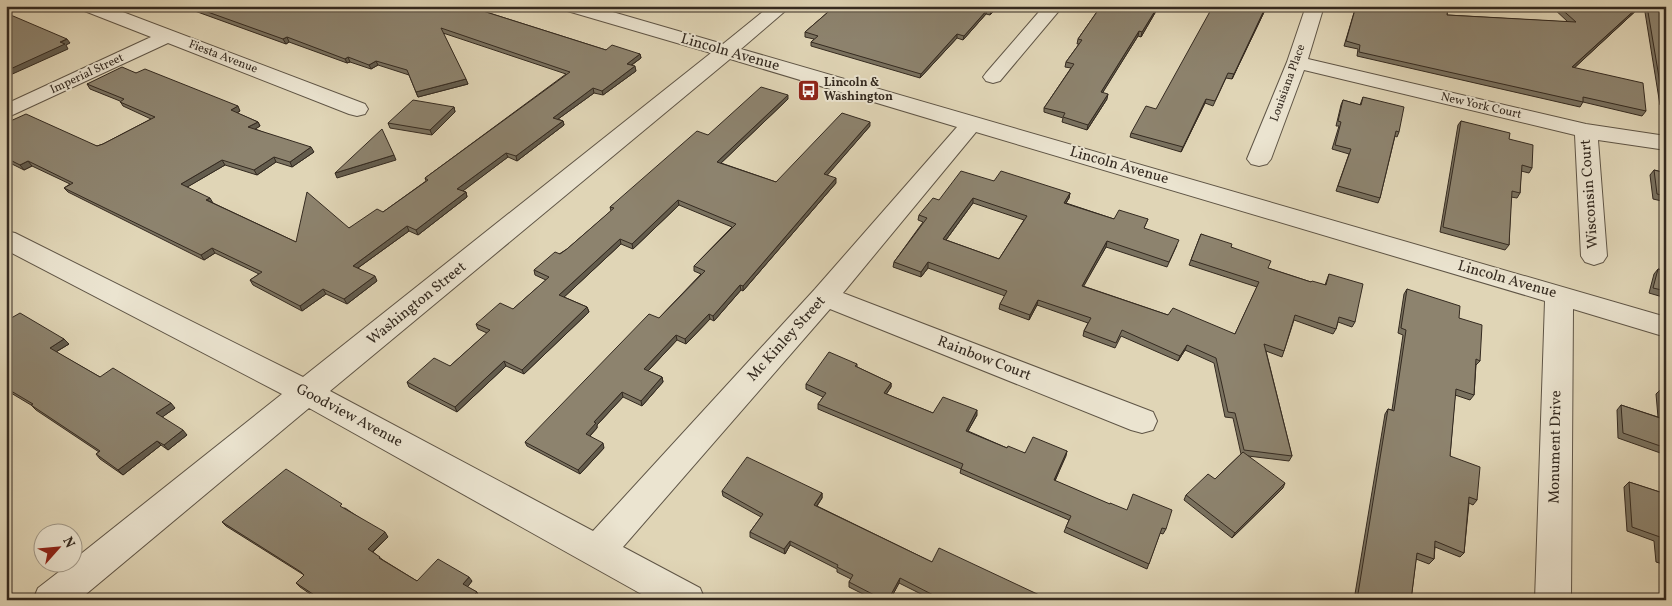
<svg xmlns="http://www.w3.org/2000/svg" width="1672" height="606" font-family="Vollkorn,serif">
<style>
.lines{fill:none;stroke-linecap:round;stroke-linejoin:round}
.minor-casing{stroke:#5f5546;stroke-width:2}
.minor{fill:#ebe4d0;fill-rule:evenodd}
.wall{fill:#79715f;stroke:#342a20;fill-rule:evenodd}
.shaded-wall{fill:#635c4d;stroke:#342a20}
.building{fill:#8d836e;stroke:#342a20;fill-rule:evenodd}
.labels{text-anchor:middle;dominant-baseline:central;stroke-width:4;stroke-linejoin:round;paint-order:stroke}
.far-street-label{font-size:12px;fill:#342a20;stroke:#ebe4d0}
.far-poi-label{font-size:12px;font-weight:bold;fill:#342a20;stroke:#ebe4d0;text-anchor:start}
.street-label{font-size:15px;fill:#342a20;stroke:#ebe4d0}
</style>
<rect width="100%" height="100%" fill="#e0d5b6"/>
<filter id="stains"><feTurbulence type="fractalNoise" baseFrequency=".004" numOctaves="4"/><feColorMatrix values="0 0 0 0 .2 0 0 0 0 .09 0 0 0 0 .02 0 0 0 .5 -.17"/></filter>
<radialGradient id="worn" r=".72"><stop offset=".6" stop-color="#630" stop-opacity="0"/><stop offset="1" stop-color="#630" stop-opacity=".3"/></radialGradient>
<g class="lines">
<defs>
<path id="minor" d="M80 6H107L365 104 368 109 365 114 357 116 349 114 168 43 6 118V104L151 37 82 10Z
M562 6H592L723 44 770 6H791L741 49 1666 317V337L1573 309 1571 600H1535L1545 301 976 132 843 293 1153 412 1157 421 1153 430 1142 433 1131 430 830 309 623 547 700 588 705 600H652L309 408 79 600H33L38 588 69 564H72V561L282 394 6 250V231L15 233 303 377 711 53 564 10ZM730 59 957 127 815 289 593 531 330 391Z
M1044 6H1063L1000 81 993 83 986 81 983 77 986 73Z
M1306 6H1324L1308 59 1586 124 1666 136V150L1598 140 1607 256 1603 262 1594 265 1585 262 1581 256 1575 135 1304 70 1271 159 1267 164 1259 166 1251 164 1247 159 1287 62Z"/>
</defs>
<use href="#minor" class="minor-casing"/>
<use href="#minor" class="minor"/>
</g>
<path class="wall" d="M181 6H467L606 50 640 54 641 58 632 65 636 71 603 95 594 93 558 119 563 121 564 125 517 161 508 157 462 191 466 192 467 197 418 235 409 231 358 268 377 281 347 304 326 294 302 311 253 285 250 280 259 274 215 253 204 260 68 192 64 188 70 184 32 166 24 170 6 161V123L97 146 103 144 151 119 123 106 120 101 90 89 87 84 136 73 240 111 237 113 258 122 260 126 255 129 314 152 292 167 276 162 257 175 225 165 187 187 213 203 296 242 349 228 383 212 426 181 425 178 566 74 443 33 468 84 418 97 409 75 378 65 371 69 350 62 347 63 289 42 286 44Z
M835 6H999L990 15 986 14 963 40 957 38 920 78 811 46V42L814 39 805 37V32Z
M1101 6H1159L1141 37 1138 36 1102 93 1107 99 1087 130 1062 122 1063 118 1044 112V108L1071 68 1065 67 1066 62 1079 44H1077L1078 39Z
M1267 6 1232 79 1226 78 1213 106 1205 103 1181 152 1130 137 1131 133Z
M1356 6H1448L1447 15 1568 22 1551 6H1641L1574 68 1646 111 1642 116 1583 102 1580 107 1357 56 1358 49 1344 46Z
M1644 6H1666V107L1660 105Z
M1363 97 1399 132 1397 137 1395 136 1380 198 1378 203 1336 191 1349 154 1332 149 1339 126H1336L1341 105 1343 100 1360 105Z
M788 99 721 163 776 182 870 126 827 175 836 183 743 291 741 290 714 321 710 319 686 344 677 340 648 371 662 377 663 382 642 406 623 397 597 425V428L590 436 604 448 580 474 527 446 525 442 659 318 701 274 694 271V266L732 227 679 205 633 249 621 244 564 297 587 307 589 312 524 374 506 366 457 412 409 387 407 382 450 366 487 333 478 329 476 324 513 309 546 280 535 275 534 270 567 249 611 211 610 207 708 135Z
M454 107 455 112 432 135 390 128 388 123Z
M1461 121 1509 139 1532 168 1529 173 1521 171 1520 193 1517 198 1511 197 1509 245 1505 250 1440 232 1458 125Z
M1654 170 1666 173V202L1653 199 1650 175Z
M994 181 1070 193 1069 198 1066 203 1114 219H1148L1144 228 1177 245 1167 267 1106 247 1083 286 1168 315 1235 334 1257 287 1189 265 1201 234 1231 247 1268 268 1311 282 1325 285 1329 274 1355 322 1352 327 1338 322 1336 329 1333 334 1294 320 1284 351 1282 357 1266 351 1292 456 1289 461 1248 456 1283 488 1232 538 1184 500 1186 495 1215 479 1241 454 1233 418 1225 417 1214 363 1185 350 1178 361 1121 336 1115 348 1083 336 1084 331 1088 323 1037 305 1029 320 999 309 1000 304 1005 296 928 268 921 277 893 267 894 262 923 222 918 220 919 215 939 200ZM973 203 1024 220 999 259 946 240Z
M1658 269 1666 271V298L1649 293 1654 274Z
M1407 289 1459 318 1480 361 1476 365 1474 395 1470 400 1455 395 1450 456 1477 500 1473 505 1469 503 1464 553 1460 557 1435 547 1434 559 1429 564 1416 559 1411 600H1354L1385 414 1388 409 1392 410 1403 335 1398 333 1404 294Z
M6 321 64 339 69 344 56 352 100 377 175 408 162 417 187 435 168 450 161 445 123 475 100 459 96 454 99 452 36 410 31 405 6 390Z
M857 364V367L891 383V387L886 394 933 413 977 415 968 431 1007 448 1025 453 1067 451 1055 481 1166 529 1163 534 1160 533 1147 569 1064 532 1069 520 960 473 961 469 818 409V404L823 397 806 389V384Z
M1661 389 1666 390V455L1618 438 1617 410 1621 405 1658 417 1656 394Z
M1629 482 1666 494V565L1656 562 1654 541 1627 531 1624 487Z
M722 491 822 493V498L817 506 932 562 1050 600H933L899 583 890 600H875L849 587V582L851 579 837 572V569L790 545 785 554 750 537V532L761 517 723 496Z
M345 508 388 537 373 552 383 560 417 581H472L467 587 477 592 479 597 484 600H319L300 587 296 583 304 575 226 526 222 522Z"/>
<path class="shaded-wall" d="M995 6H999L990 15 991 11Z
M1158 6H1159L1141 37 1142 32Z
M1266 6H1267L1232 79 1234 74Z
M1639 6H1641L1570 72 1572 67Z
M987 10 986 14 963 40 964 36Z
M1139 31 1138 36 1100 97 1101 92Z
M957 34V38L920 78 921 74Z
M287 37 289 42 286 44 283 39Z
M67 39 70 43 66 45 68 49 8 76 6 74V71Z
M640 54 641 58 627 68V64Z
M348 57 350 62 347 63 345 59Z
M376 61 378 65 371 69 369 65Z
M635 66 636 71 603 95 602 91Z
M466 79 468 84 418 97 416 92Z
M593 88 594 93 554 122 553 118Z
M1108 94 1107 99 1087 130 1088 125Z
M788 95V99L718 166 717 162Z
M1206 99 1205 103 1181 152 1183 147Z
M238 106 240 111 233 115 231 110Z
M454 107 455 112 432 135 430 130Z
M563 121 564 125 517 161 516 156Z
M258 122 260 126 251 132 248 127Z
M870 122V126L824 179V174Z
M311 147 314 152 292 167 290 162Z
M506 153 508 157 459 194 457 189Z
M394 155 396 160 337 178 335 173Z
M274 157 276 162 257 175 254 170Z
M222 160 225 165 184 189 181 184Z
M28 161 32 166 24 170 20 165Z
M836 178V183L743 291V286Z
M466 192 467 197 418 235 416 230Z
M1070 193 1069 198 1063 208 1064 203Z
M210 198 213 203 206 200Z
M973 198V203L943 244V239Z
M678 200 679 205 633 249 632 244Z
M407 226 409 231 355 270 353 266Z
M620 239 621 244 561 300 559 295Z
M1107 241 1106 247 1081 291 1082 286Z
M212 248 215 253 204 260 201 255Z
M928 262V268L921 277V272Z
M375 276 377 281 347 304 344 299Z
M740 285 741 290 714 321 713 316Z
M323 289 326 294 302 311 300 306Z
M1038 300 1037 305 1029 320 1030 315Z
M587 307 589 312 524 374 522 370Z
M709 314 710 319 686 344 685 339Z
M676 335 677 340 645 374 644 369Z
M64 339 69 344 54 353 50 348Z
M1187 345 1185 350 1178 361 1180 356Z
M504 361 506 366 457 412 455 407Z
M662 377 663 382 642 406 641 401Z
M891 383V387L884 398V393Z
M622 392 623 397 597 425V428L587 439 586 434 594 422Z
M171 403 175 408 161 418 156 413Z
M977 410V415L965 436 966 431Z
M183 430 187 435 168 450 164 445Z
M157 441 161 445 123 475 118 470Z
M603 443 604 448 580 474 578 470Z
M1067 451 1066 456 1053 485 1054 480Z
M1285 483 1283 488 1232 538 1235 533Z
M822 493V498L814 510V505Z
M385 532 388 537 371 553 368 549Z
M790 541V545L785 554 784 549Z
M469 577 472 581 466 589 463 584Z
M900 578 899 583 890 600H888Z"/>
<path class="building" d="M191 6H467L606 50 612 45 640 54 627 64 635 66 602 91 593 88 553 118 563 121 516 156 506 153 457 189 466 192 416 230 407 226 353 266 375 276 344 299 323 289 300 306 250 280 262 272 212 248 201 255 64 188 73 183 28 161 20 165 6 158V123L26 114 97 146 103 144 155 117 120 102 124 99 87 84 122 67 136 73 145 69 238 106 231 110 258 122 248 127 311 147 290 162 274 157 254 170 222 160 181 184 210 198 206 200 296 242 307 192 349 228 377 209 383 212 428 180 425 178 570 72 441 28 466 79 416 92 407 70 376 61 369 65 348 57 345 59 287 37 283 39Z
M835 6H995L991 11 987 10 964 36 957 34 921 74 811 42 818 36 805 32Z
M1101 6H1158L1142 32 1139 31 1101 92 1108 94 1088 125 1063 117 1065 113 1044 108 1074 64 1066 62 1082 40 1078 39Z
M1213 6H1266L1234 74 1228 73 1215 101 1206 99 1183 147 1131 133 1146 106 1156 109Z
M1356 6H1448L1447 15 1576 22 1558 6H1639L1572 67 1643 83 1646 111 1583 97V102L1359 52 1360 45 1346 41Z
M1647 6H1666V101H1663Z
M6 13 67 39 60 42 65 44 6 71Z
M761 87 788 95 717 162 776 182 842 113 870 122 824 174 836 178 743 286 740 285 713 316 709 314 685 339 676 335 644 369 662 377 641 401 622 392 594 422 596 423 586 434 603 443 578 470 525 442 649 314 659 318 705 271 694 266 736 224 678 200 632 244 620 239 559 295 587 307 522 370 504 361 455 407 407 382 434 358 450 366 490 330 476 324 500 303 513 309 549 277 534 270 555 252 560 254 567 249 614 208 610 207 697 131 708 135Z
M1363 97 1404 107 1399 132 1396 131 1380 198 1338 186 1351 149 1335 145 1341 122 1338 121 1343 100 1361 105Z
M413 100 454 107 430 130 388 123Z
M1461 121 1510 133 1509 139 1533 145 1532 168 1522 165 1520 193 1512 191 1509 245 1443 227Z
M382 129 394 155 335 173Z
M1654 170 1666 173V196L1657 194Z
M961 171 994 181 1001 171 1070 193 1064 203 1114 219 1119 210 1148 219 1144 228 1179 240 1169 262 1107 241 1082 286 1168 315 1173 308 1235 334 1259 282 1191 260 1201 234 1232 244 1231 247 1271 261 1268 268 1311 282 1312 281 1326 285 1329 274 1363 284 1355 322 1339 317 1336 329 1295 315 1284 351 1264 344 1292 456 1244 450 1235 413 1228 412 1216 358 1187 345 1180 356 1122 330 1116 343 1084 331 1091 318 1038 300 1030 315 1000 304 1007 291 928 262 921 272 894 262 927 218 919 215 933 198 939 200ZM973 198 1027 216 999 259 943 239Z
M1658 269 1666 271V291L1653 288Z
M1407 289 1460 306 1459 318 1482 325 1480 361 1476 359 1474 395 1456 389 1450 456 1480 467 1477 500 1469 497 1464 553 1435 541 1434 559 1417 553 1411 600H1357L1388 409 1394 411 1406 330 1401 328Z
M20 313 64 339 50 348 100 377 113 368 171 403 156 413 183 430 164 445 157 441 118 470 96 454 100 451 31 405 33 404 6 388V321Z
M829 352 857 364 855 366 891 383 884 393 933 413 943 397 977 410 966 431 1007 448 1008 446 1025 453 1033 437 1067 451 1054 480 1110 504V503L1127 510 1133 494 1172 510 1166 529 1162 528 1149 564 1066 527 1071 516 961 469 963 464 818 404 826 393 806 384Z
M1661 389 1666 390V448L1623 433 1621 405 1663 419Z
M1243 452 1285 483 1235 533 1186 495 1208 474 1215 479Z
M747 457 822 493 814 505 932 562 939 548 1050 600H943L900 578 888 600H884L849 582 853 575 837 567 838 565 790 541 784 549 750 532 763 514 722 491Z
M286 469 342 504 340 506 385 532 368 549 380 557 379 558 417 581 438 559 469 577 463 584 477 592 475 594 484 600H377L376 599 374 600H322L296 583 304 575 301 572 222 522Z
M1629 482 1666 494V559L1662 557 1660 537 1632 527Z"/>
<defs>
<symbol id="bus-square" viewBox="-11 -11 22 22"><rect x="-9" y="-9" width="18" height="18" rx="4" fill="#8f2418" stroke="#ebe4d0"/><path d="M-5-6H5V4H4V6H2V4H-2V6H-4V4H-5ZM-3.5-4V0h7V-4ZM-3.5 1.2v1.5H-2V1.2ZM2 1.2v1.5H3.5V1.2Z" fill="#fff"/></symbol>
</defs>
<g fill-rule="evenodd">
<use href="#bus-square" x="796" y="78" width="25" height="25"/>
</g>
<g class="labels">
<g class="far-street-label">
<text transform="translate(223 57) rotate(21)">Fiesta Avenue</text>
<text transform="translate(87 74) rotate(-25)">Imperial Street</text>
<text transform="translate(1288 83) rotate(-70)">Louisiana Place</text>
<text transform="translate(1481 106) rotate(13)">New York Court</text>
</g>
<g class="far-poi-label">
<text x="824" y="83">Lincoln &amp;<tspan x="824" dy="14">Washington</tspan></text>
</g>
<g class="street-label">
<text transform="translate(730 53) rotate(16)">Lincoln Avenue</text>
<text transform="translate(1119 166) rotate(16)">Lincoln Avenue</text>
<text transform="translate(1590 194) rotate(-94)">Wisconsin Court</text>
<text transform="translate(1507 280) rotate(16)">Lincoln Avenue</text>
<text transform="translate(417 304) rotate(-39)">Washington Street</text>
<text transform="translate(787 339) rotate(-48)">Mc Kinley Street</text>
<text transform="translate(984 359) rotate(21)">Rainbow Court</text>
<text transform="translate(349 416) rotate(28)">Goodview Avenue</text>
<text transform="translate(1556 447) rotate(-89)">Monument Drive</text>
</g>
</g>
<rect width="1672" height="606" fill="none" stroke="#e0d5b6" stroke-width="25"/>
<rect x="8" y="8" width="1657" height="591" fill="none" stroke="#342a20" stroke-width="2.5"/>
<rect x="12" y="12" width="1647" height="581" fill="none" stroke="#342a20"/>
<g transform="translate(58 548) rotate(63)"><circle r="24" fill="#ebe4d0" stroke="#a29a8a"/>
<path d="M0-4L9 19L0 12L-9 19Z" fill="#8f2418"/>
<text y="-8" font-size="14" font-weight="bold" text-anchor="middle" fill="#342a20">N</text>
</g>
<rect width="100%" height="100%" filter="url(#stains)"/>
<rect width="100%" height="100%" fill="url(#worn)"/>
</svg>
